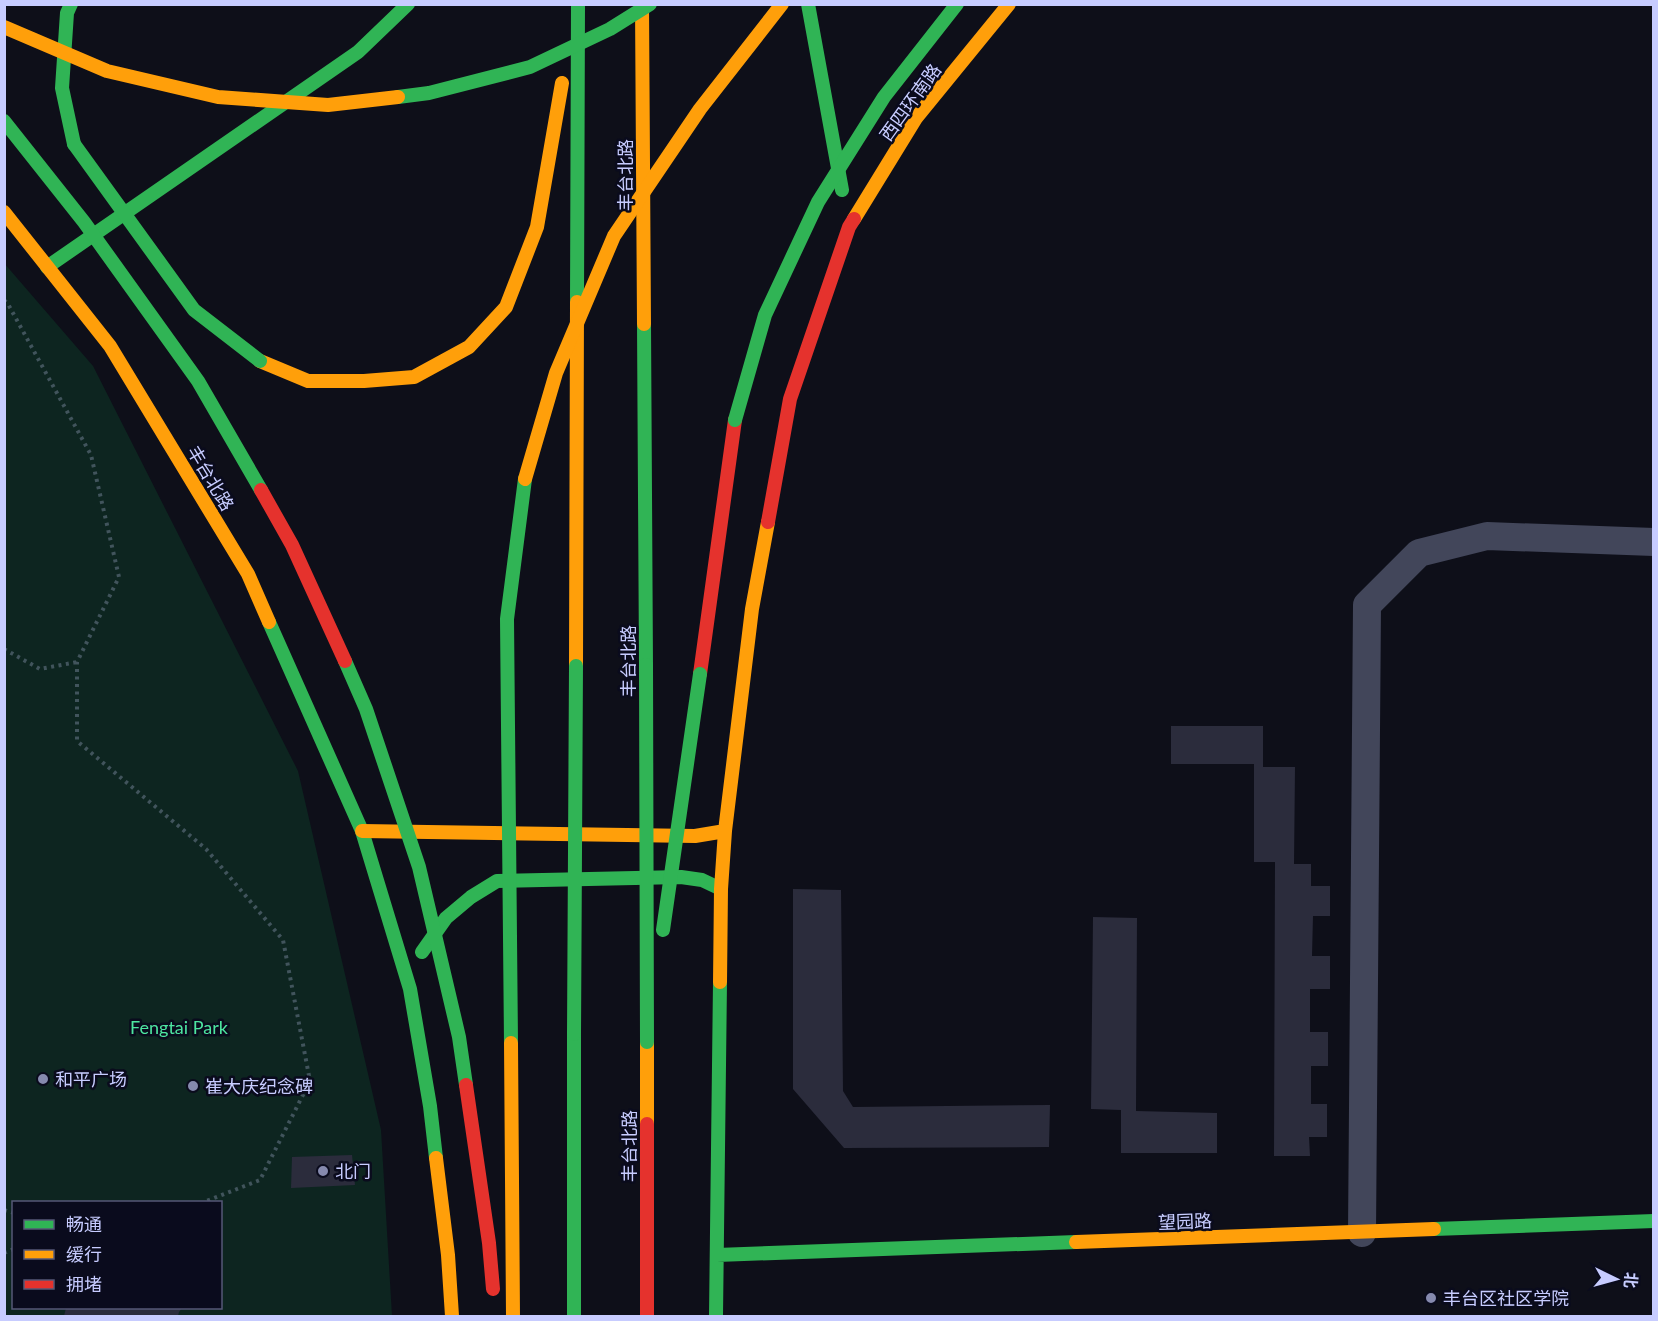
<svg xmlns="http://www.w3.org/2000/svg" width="1658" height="1321" font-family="Lato,'Noto Sans SC',sans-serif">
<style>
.green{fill:#0d2520;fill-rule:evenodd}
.building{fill:#2b2c3c}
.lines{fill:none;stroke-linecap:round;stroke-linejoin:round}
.path{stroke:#41545c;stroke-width:4;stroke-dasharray:3 4.5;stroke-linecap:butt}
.street{stroke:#42465a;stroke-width:28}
.fast{stroke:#30b455;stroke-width:14}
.slow{stroke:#ff9f0a;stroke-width:14}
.jam{stroke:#e5322d;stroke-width:14}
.fast-bridge{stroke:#30b455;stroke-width:14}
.slow-bridge{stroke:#ff9f0a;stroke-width:14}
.jam-bridge{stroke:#e5322d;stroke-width:14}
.poi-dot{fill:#868aae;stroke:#0a0b1d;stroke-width:2}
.labels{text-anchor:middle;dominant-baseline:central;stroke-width:5;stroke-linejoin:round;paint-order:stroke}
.street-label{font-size:18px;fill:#c7ccff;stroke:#0a0b1d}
.park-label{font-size:18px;fill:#4de5a0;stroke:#0a0b1d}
.poi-label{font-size:18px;fill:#c7ccff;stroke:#0a0b1d;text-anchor:start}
</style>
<rect width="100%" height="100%" fill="#0e0f19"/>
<path class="green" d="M4 263 93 366 298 771 381 1130 392 1316H5ZM14 1202H220V1308H14Z"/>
<path class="building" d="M1171 726H1263V767H1295L1294 864H1311V886H1330V916H1313L1312 956H1330V989H1310V1032H1328V1066H1311V1104H1327V1137H1309L1310 1156H1274L1275 862H1254V764H1171Z
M793 889 841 890 843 1091 853 1107 1050 1105 1049 1147 844 1148 793 1089Z
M1093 917 1137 918 1136 1111 1217 1113V1153H1121V1110L1091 1109Z
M352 1155 355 1185 291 1188 292 1157Z
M66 1308H182L179 1312 178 1316H64Z"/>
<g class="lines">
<path class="path" d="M4 300 8 304 91 455 119 577 77 662V741L206 849 283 940 310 1081 260 1180 204 1202
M4 649 40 669 77 662
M4 1210 14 1213
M4 1253 14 1249"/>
<path class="street" d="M1362 1233 1367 605 1419 553 1487 536 1654 542"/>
<path class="fast" d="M71 4 67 13 62 88 74 144
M808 4 842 190
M47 267 358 52 408 4
M577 302 578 4
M644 324 646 665
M269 622 362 831 410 989 430 1106 436 1158
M422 952 446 918 471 897 497 881 681 877 702 880 721 889
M574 1034V1316
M1434 1229 1654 1221
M717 1255 1076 1242
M716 1316 720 982"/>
<path class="slow" d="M642 4 644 324
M4 212 110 346 248 574 269 622
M854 219 916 118 1009 4
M260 361 308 381H364L414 377 469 347 506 307 537 227 562 83
M576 666 577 302
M362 831 695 836 725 831
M720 982 721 889 725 831 752 609 768 522
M647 1042V1124
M436 1158 448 1255 452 1316
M1076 1242 1434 1229"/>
<path class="jam" d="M768 522 790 399 849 227 854 219
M700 674 735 420
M647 1124V1316"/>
<path class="fast-bridge" d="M398 97 429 93 530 67 610 29 650 4
M4 121 84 222 198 381 261 490
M74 144 194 310 260 361
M735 420 765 315 818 202 884 97 957 4
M345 661 366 709 419 867 459 1037 466 1085
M646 665 647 1042
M663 930 700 674
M574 1034 576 666
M511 1043 507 619 525 479"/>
<path class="slow-bridge" d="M4 27 107 71 218 97 328 105 398 97
M525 479 556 373 614 236 700 109 782 4
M511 1043 513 1316"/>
<path class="jam-bridge" d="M261 490 292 545 345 661
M466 1085 489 1243 493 1289"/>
</g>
<g class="poi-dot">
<circle cx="43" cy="1079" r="6"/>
<circle cx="193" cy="1086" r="6"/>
<circle cx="323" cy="1171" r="6"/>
<circle cx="1431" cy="1298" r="6"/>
</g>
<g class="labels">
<g class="street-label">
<text transform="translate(910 102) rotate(-54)">西四环南路</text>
<text transform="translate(625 175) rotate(-90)">丰台北路</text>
<text transform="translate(211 478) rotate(59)">丰台北路</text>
<text transform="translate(628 661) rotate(-90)">丰台北路</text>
<text transform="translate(629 1146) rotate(-90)">丰台北路</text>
<text transform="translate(1185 1221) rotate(-2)">望园路</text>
</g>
<g class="park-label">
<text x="179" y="1027">Fengtai Park</text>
</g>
<g class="poi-label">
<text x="55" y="1079">和平广场</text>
<text x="205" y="1086">崔大庆纪念碑</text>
<text x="335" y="1171">北门</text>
<text x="1443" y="1298">丰台区社区学院</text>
</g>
</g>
<rect width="1658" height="1321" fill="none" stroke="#c7ccff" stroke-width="12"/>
<rect x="12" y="1201" width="210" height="108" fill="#0a0b1d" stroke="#565877" stroke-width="1.5"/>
<rect x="24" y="1220" width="30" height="9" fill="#30b455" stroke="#565877" stroke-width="1.5"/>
<text x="66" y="1231" font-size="18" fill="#c7ccff">畅通</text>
<rect x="24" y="1250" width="30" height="9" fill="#ff9f0a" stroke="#565877" stroke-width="1.5"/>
<text x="66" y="1261" font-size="18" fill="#c7ccff">缓行</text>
<rect x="24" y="1280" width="30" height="9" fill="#e5322d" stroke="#565877" stroke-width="1.5"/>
<text x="66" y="1291" font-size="18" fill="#c7ccff">拥堵</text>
<g transform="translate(1616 1279) rotate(95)" stroke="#0a0b1d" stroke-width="4.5" paint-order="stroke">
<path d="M0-4.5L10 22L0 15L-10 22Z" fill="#c7ccff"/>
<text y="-9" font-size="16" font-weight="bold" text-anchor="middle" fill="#c7ccff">北</text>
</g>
</svg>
